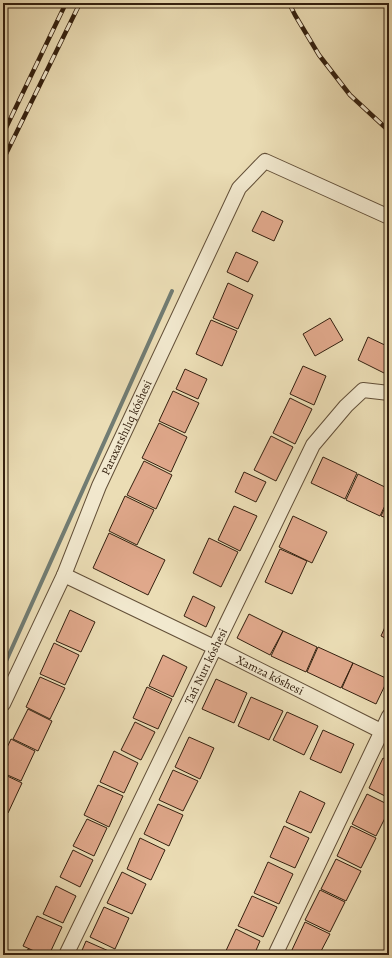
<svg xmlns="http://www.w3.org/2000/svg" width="392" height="958" font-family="Alegreya,serif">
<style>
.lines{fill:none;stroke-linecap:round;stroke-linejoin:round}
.stream{stroke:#717c73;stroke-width:4}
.building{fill:#e0a88b;stroke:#34200f}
.street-casing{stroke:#624f38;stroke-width:16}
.street{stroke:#f2e9cf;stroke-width:14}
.rail-casing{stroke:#34200f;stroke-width:4.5}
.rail{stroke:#f2e9cf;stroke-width:3;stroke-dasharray:9;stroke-linecap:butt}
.labels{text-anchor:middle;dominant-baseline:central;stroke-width:3;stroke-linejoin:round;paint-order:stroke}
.street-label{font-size:12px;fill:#34200f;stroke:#f2e9cf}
</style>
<rect width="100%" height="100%" fill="#ebddb5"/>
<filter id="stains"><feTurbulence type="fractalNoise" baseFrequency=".005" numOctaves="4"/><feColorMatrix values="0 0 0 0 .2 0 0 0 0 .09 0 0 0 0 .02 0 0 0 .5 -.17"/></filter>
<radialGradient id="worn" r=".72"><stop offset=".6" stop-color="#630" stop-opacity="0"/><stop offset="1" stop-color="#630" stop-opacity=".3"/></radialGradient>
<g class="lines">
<path class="stream" d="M3 668 172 291"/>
</g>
<path class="building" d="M262 211 283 221 274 241 252 231Z
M236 252 258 262 248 282 227 272Z
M228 283 253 295 238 329 213 318Z
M330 318 343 340 315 356 303 334Z
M211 320 237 331 222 366 196 354Z
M368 337 389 347V367L386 374 358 360Z
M303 366 326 376 314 405 290 394Z
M185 369 207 379 198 399 176 389Z
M173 391 199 403 185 433 159 421Z
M290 398 312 409 295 444 273 433Z
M159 423 187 437 171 472 142 458Z
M271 436 293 447 276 481 254 470Z
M323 457 357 473 345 499 311 483Z
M144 461 172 475 156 509 127 495Z
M244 472 266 482 256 502 235 492Z
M358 474 389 489V497L380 516 346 500Z
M125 496 154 510 137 545 109 531Z
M389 499V519L381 516Z
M234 506 257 516 240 551 218 540Z
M293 516 327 532 312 563 279 547Z
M109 533 165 560 148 595 93 568Z
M209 538 238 552 221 587 193 573Z
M280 549 307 561 292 594 265 582Z
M193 596 215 607 206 627 184 616Z
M70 610 95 622 81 652 56 641Z
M249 614 283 631 270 655 237 638Z
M389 618V640L381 636Z
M283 631 317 647 306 672 271 656Z
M54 643 79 655 65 685 40 674Z
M318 647 353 663 341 688 307 672Z
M163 655 187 667 173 697 149 686Z
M353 663 388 679 376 704 342 688Z
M40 677 65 688 50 719 26 707Z
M216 679 247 693 234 723 202 709Z
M147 687 172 699 158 729 133 718Z
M251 697 283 711 269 740 238 726Z
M28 709 52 721 38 751 13 739Z
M287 712 318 726 304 755 273 740Z
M135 722 155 732 141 760 121 750Z
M323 730 354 744 341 773 310 759Z
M189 737 214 748 200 779 175 767Z
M11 739 35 751 21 781 3 773V756Z
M114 751 138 763 124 793 100 782Z
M383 758 389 761V798L369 788Z
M173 770 198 781 183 811 159 800Z
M3 774 22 783 8 813 3 811Z
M98 785 123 796 109 827 84 815Z
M300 791 325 803 311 833 286 822Z
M367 794 389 805V810L376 836 352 824Z
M158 804 183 815 169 846 144 834Z
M87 819 107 828 94 856 73 846Z
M284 826 309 838 295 868 270 857Z
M351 826 376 838 361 868 337 856Z
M140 838 165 850 151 880 127 869Z
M73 850 93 860 80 887 60 877Z
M336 859 361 871 346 901 321 889Z
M268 862 293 874 279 904 254 893Z
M122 872 146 884 132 914 107 903Z
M56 886 76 896 63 923 43 914Z
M320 890 345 902 330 932 305 920Z
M252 896 277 907 263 937 238 926Z
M104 907 129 918 115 949 90 937Z
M37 916 62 927 49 955H43L23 946Z
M305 922 330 934 319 955H297L291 952Z
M236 929 260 941 254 955H224Z
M86 941 111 952 110 955H80Z
M28 949 40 955H25Z"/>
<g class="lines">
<defs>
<g id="street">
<path id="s1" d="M64 575 216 648 389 735"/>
<path id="s2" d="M3 704 64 575 99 486 239 188 265 161 389 217"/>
<path id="s3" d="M66 955 313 445 346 406 363 390 389 393"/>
<path d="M275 955 389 716"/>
</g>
</defs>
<use href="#street" class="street-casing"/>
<use href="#street" class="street"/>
<defs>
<path id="rail" d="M289 3 295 15 319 55 350 95 389 131
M3 134 66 3
M3 160 80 3"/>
</defs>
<use href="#rail" class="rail-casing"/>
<use href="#rail" class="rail"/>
</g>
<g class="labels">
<g class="street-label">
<text stroke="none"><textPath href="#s2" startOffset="303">Paraxatshılıq kóshesi</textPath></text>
<text stroke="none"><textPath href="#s3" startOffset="321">Tań Nurı kóshesi</textPath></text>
<text stroke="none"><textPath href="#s1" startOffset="229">Xamza kóshesi</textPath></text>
</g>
</g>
<rect width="392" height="958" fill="none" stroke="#ebddb5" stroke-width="16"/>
<rect x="4" y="4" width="384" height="950" fill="none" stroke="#34200f" stroke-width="2"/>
<rect x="8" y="8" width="376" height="942" fill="none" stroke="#34200f"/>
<rect width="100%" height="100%" filter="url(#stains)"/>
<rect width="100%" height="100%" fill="url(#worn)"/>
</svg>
